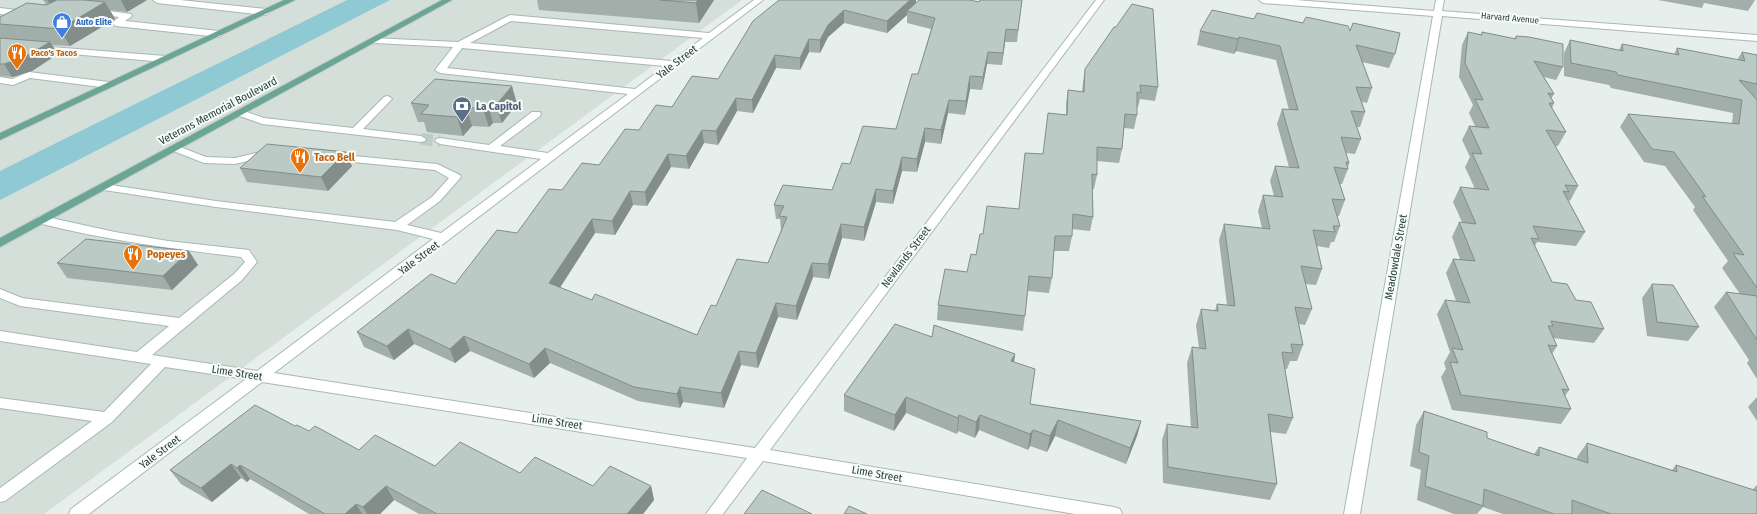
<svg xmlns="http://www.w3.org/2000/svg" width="1757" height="514" font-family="'Fira Sans Condensed',sans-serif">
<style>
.built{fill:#d4dfda}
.water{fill:#8ec9d4}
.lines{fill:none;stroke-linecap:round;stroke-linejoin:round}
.minor-tunnel{stroke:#bfccc8;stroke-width:12;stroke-dasharray:12 5.5;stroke-linecap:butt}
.minor-casing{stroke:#a8b8b2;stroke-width:2}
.major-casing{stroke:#c2cac8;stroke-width:2}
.minor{fill:#fff;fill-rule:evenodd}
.major{fill:#6aa596;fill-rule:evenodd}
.wall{fill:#a1aea9;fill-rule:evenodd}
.shaded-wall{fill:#838d89}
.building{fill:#bbcac4;stroke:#838d89}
.labels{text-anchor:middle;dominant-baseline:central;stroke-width:4;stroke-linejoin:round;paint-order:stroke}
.far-street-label{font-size:9px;fill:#24423a;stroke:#f7fbf9}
.far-shop-label{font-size:9px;font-weight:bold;fill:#366cbe;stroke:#f7fbf9;text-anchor:start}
.far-food-label{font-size:9px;font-weight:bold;fill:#c56008;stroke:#f7fbf9;text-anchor:start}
.street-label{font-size:11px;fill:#24423a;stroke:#f7fbf9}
.service-label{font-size:11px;font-weight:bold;fill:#4e5e75;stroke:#f7fbf9;text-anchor:start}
.food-label{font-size:11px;font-weight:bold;fill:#c56008;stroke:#f7fbf9;text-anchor:start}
</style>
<rect width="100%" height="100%" fill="#e6efeb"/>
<path class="built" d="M0 0H742L44 514H0Z"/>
<path class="water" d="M347 0H390L0 200V171C115 113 231 58 347 0Z"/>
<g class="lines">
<path class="minor-tunnel" d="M421 139 440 141"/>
<defs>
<path id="minor" d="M153 0H180L266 9 270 12 266 15 157 3Z
M754 0H763L274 373 755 448 1096 0H1104L770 450 1114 507 1120 509 1122 514H1075L763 461 723 514H706L747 458 262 382 89 514H69L71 509 246 379 165 367 112 422 5 501 0 502V488L92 421 0 408V398L104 412 151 364 0 341V331L137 352 169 326 20 306 0 298V289L22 298 179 318 234 274 245 262 241 257C173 249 105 240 38 223L36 220 38 217 42 216 115 232 168 241 249 250 257 262 242 280 152 355 257 371 433 239 397 230 216 207 104 190 100 189 98 187 100 185 104 184 216 201 395 222 432 197 449 178 435 170 333 160 329 159 328 157 329 155 333 154 437 164 460 175 461 177 440 201 407 225 441 233 541 159 440 144 435 141 436 139 440 138 489 145 532 112H540L541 114 540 116 500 146 548 153 628 94 440 73 435 70 453 47 375 43 372 42 371 40 372 38 458 42 510 15 709 33ZM511 21 703 38 672 61 470 43ZM462 48 665 66 635 89 447 68Z
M1259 0H1296L1434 11 1436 0H1444L1442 11 1757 35V41L1442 16 1360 514H1344L1433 16 1263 3Z
M0 8 25 11 29 14 25 17 0 14Z
M96 9 131 14 132 16 125 21 219 31 223 34 219 37 116 26 112 23 119 17 93 14 92 12Z
M39 46 165 56 170 59 165 62 36 51 34 49Z
M29 72 109 82 114 85 109 88 30 78 13 85 0 83V77L12 79Z
M387 96 390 97 392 99 390 101 363 129 421 136 426 139 425 141 421 142 262 124 237 115 236 113 241 110 264 118 353 128 384 97Z
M175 145 206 157 235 158 269 150 274 153 273 155 235 164 204 163 171 150 170 148 171 146Z"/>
<path id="major" d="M284 0H295L0 140V133Z
M442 0H452L0 247V238Z"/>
</defs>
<use href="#minor" class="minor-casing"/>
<use href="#major" class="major-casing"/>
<use href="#minor" class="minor"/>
<use href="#major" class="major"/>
</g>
<path class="wall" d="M43 0H147L127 12 110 10 115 19 70 46 52 45 58 54 32 71 12 77 0 76V17L46 4Z
M537 0H714L699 23 539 10Z
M779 0 916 3 979 2 1022 0 1017 42H1005L1002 65 987 64 982 90 970 89 965 115 948 113 941 144 925 142 917 172 902 171 893 204 876 202 864 241 842 238 829 279 813 277 797 320 778 317 758 368 741 365 724 408 683 402 680 408 638 401 550 363 534 378 470 351 455 363 414 344 394 360 364 347 357 332 455 284 517 233 562 190 599 165 639 130 672 107 718 79ZM907 15V23L931 29 918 74 896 129 850 164 832 190 774 205 776 219H780L781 230 768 263 716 306 697 335 592 300 560 288 595 233 615 235 633 205 647 206 671 167 689 169 704 143 718 145 737 111 753 113 776 68 800 70 809 52 820 53 828 37 844 23 887 33Z
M1658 0H1755L1748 11 1704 3 1702 8Z
M1254 19 1350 31 1353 23 1395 54 1389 68 1362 62 1372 88 1367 103 1362 102 1365 112 1360 127H1357L1361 139 1355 154 1346 153 1349 163 1348 167V169L1342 184H1340L1345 200 1339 216H1337L1340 226 1334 242H1331L1329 248 1317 246 1322 269 1316 285 1305 284 1312 309 1305 325 1299 324 1303 345 1297 361H1290L1287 369H1285L1293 418 1286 434 1270 432 1277 484 1270 500 1163 483 1162 440 1167 424 1191 428 1187 363 1192 347 1199 348 1196 325 1201 309 1215 311 1217 304 1227 305 1219 240 1224 224 1262 228 1258 211 1263 195 1274 196 1270 181 1275 166 1289 167 1277 124 1282 109 1289 110 1276 60 1236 51 1234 54 1197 45 1200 31Z
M1468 32 1481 35 1482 32 1515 39 1516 36 1563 67 1556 80 1544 77 1554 94 1551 99 1554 103 1552 108 1566 132 1558 146H1555L1578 186 1570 201 1568 200 1585 232 1576 246 1537 242 1535 246 1552 282 1576 300 1604 329 1594 343 1553 338 1557 346 1552 354 1569 390 1565 396 1571 409 1561 424 1452 410 1441 377 1446 369 1444 363 1450 352 1437 314 1445 300 1456 301 1446 273 1453 259H1460L1452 237 1459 222H1462L1453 202 1460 187 1475 189 1465 167 1470 157 1462 140 1469 126H1475L1469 113 1473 105 1459 77 1462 45Z
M1570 40 1619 50 1622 44 1674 54 1677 48 1737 60 1742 52 1757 55V99L1756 98 1757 100V379L1747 363 1749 360 1714 307 1726 292 1740 294 1722 268 1728 261 1693 210 1695 207 1665 166 1644 162 1620 127 1628 114 1732 124 1733 113 1611 88 1609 85 1564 76V53Z
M1085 69 1158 87 1155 101 1140 99 1138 107H1137V115L1134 129 1124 128 1122 149 1119 163 1097 161V175L1094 189H1092L1093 217 1090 231 1072 229V236L1069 251H1054L1052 278 1049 293 1028 291 1023 331 937 320 938 305 967 272 976 255 983 234 1019 209 1043 154 1066 115V104L1068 90 1082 92 1083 82Z
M411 103 517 104 502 123H493L489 127 472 126 463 136 427 132 424 122H418Z
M352 166 328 191 247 182 240 168Z
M57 263 198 265 172 290 67 278Z
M1652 284 1699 327 1688 341 1647 336 1642 298Z
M932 337 1015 354 1014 362 1030 404 1141 421 1137 436 1126 464 1055 436 1047 452 1030 446 1028 450 979 430 975 438 958 431 957 434 906 413 894 431 844 411V395Z
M1757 397V421L1748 407Z
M1424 411 1487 438 1534 454 1539 447 1577 459V457L1587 443 1672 470 1676 465 1754 490 1753 489 1757 485V514H1503L1483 507 1477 514H1454L1417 500 1421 470 1410 466 1416 425Z
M295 426 359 450 435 466 520 473 593 486H651L654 500 643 514H419L394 500 380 514H309L250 479 247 482 241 478 212 502 181 484 170 470Z"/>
<path class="shaded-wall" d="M47 0H68L55 12Z
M121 0H147L127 12Z
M698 0H714L699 23 696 3Z
M910 0H916V7L907 11V15L887 33V21Z
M105 2 115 19 70 46 60 29Z
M844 10V23L828 37 820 53V40L828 25Z
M1006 29 1005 42 1002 65 1003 53Z
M1239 37 1236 51 1234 54 1238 39Z
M809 39V52L800 70V58Z
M50 42 58 54 32 71 12 77 4 64Z
M988 52 987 64 982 90 983 77Z
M775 55 776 68 753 113 752 100Z
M970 76V89L965 115 966 101Z
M512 86 517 104 502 123 496 105Z
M736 98 737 111 718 145 716 131Z
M949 100 948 113 941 144V130Z
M488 104 493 123 489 127 483 109Z
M466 107 472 126 463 136 457 117Z
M925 128V142L917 172V159Z
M702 130 704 143 689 169 686 156Z
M346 152 352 166 328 191 321 177Z
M668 154 671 167 647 206 645 192Z
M902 157V171L893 204V191Z
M876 189V202L864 241V227Z
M630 191 633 205 615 235 612 221Z
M592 219 595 233 553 298 549 283Z
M841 224 842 238 829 279 828 264Z
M189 251 198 265 172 290 163 276Z
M812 263 813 277 797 320 796 306Z
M776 303 778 317 758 368 756 353Z
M408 329 414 344 394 360 387 346Z
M464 336 470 351 455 363 450 349Z
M545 348 550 363 534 378 529 364Z
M739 351 741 365 724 408 721 393Z
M1015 354 1013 370 1011 361Z
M680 387 683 402 680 408 677 394Z
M906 397V413L894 431 895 415Z
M959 415 958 431 957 434 958 418Z
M980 415 979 430 975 438 976 422Z
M1058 420 1055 436 1047 452 1050 436Z
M1141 421 1137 436 1126 464 1130 448Z
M1033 430 1030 446 1028 450 1030 434Z
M231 464 241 478 212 502 201 488Z
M240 465 250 479 247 482 237 468Z
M386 486 394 500 380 514H367L363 507Z
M651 486 654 500 643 514H627Z
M356 504 362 514H345Z"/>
<path class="building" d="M57 0H84L105 2 60 29 0 24V17L27 3 46 5Z
M660 0H698L696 3Z
M779 0H910L887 21 844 10 828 25 820 40 809 39 800 58 775 55 752 100 736 98 716 131 702 130 686 156 668 154 645 192 630 191 612 221 592 219 549 283 592 300 595 294 697 335 711 305 716 306 737 259 768 263 787 217 779 216 784 206 774 205 783 185 832 190 842 163 850 164 863 126 896 129 912 74H918L935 18 907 11 919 0H970L979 2 980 0H1022L1018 30 1006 29 1003 53 988 52 983 77 970 76 966 101 949 100 941 130 925 128 917 159 902 157 893 191 876 189 864 227 841 224 828 264 812 263 796 306 776 303 756 353 739 351 721 393 680 387 677 394 634 387 545 348 529 364 464 336 450 349 408 329 387 346 357 332 431 274 455 284 497 230 517 233 549 189 562 190 582 163 599 165 625 129 639 130 656 105 672 107 692 76 718 79 753 21Z
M1132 4 1153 9 1158 87 1140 85 1141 93 1137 92V115L1125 114 1122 149 1097 147V175L1092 174 1093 217 1073 214 1072 236H1055L1052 278 1029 276 1025 316 938 305 945 269 967 272 971 254 976 255 980 234H983L987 206 1019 209 1025 153 1043 154 1048 113 1067 115 1068 90 1084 92 1085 69 1114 27H1116Z
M1212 10 1254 19 1257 13 1303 23 1306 17 1348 26 1350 31 1353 23 1400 33 1395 54 1356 45 1372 88 1356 87 1365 112 1351 111 1361 139 1341 137 1349 163 1346 162 1348 169 1334 167 1345 200 1332 199 1340 226H1333L1335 232 1313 230 1322 269 1301 266 1312 309 1295 307 1303 345 1291 344 1293 353 1282 352 1293 418 1268 414 1277 484 1168 467 1167 424 1198 428 1192 347 1206 349 1201 309 1218 311 1217 304 1235 306 1224 224 1270 229 1263 195 1283 197 1275 166 1299 168 1282 109 1298 110 1280 46 1239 37 1238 39 1200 31Z
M1468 32 1482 35V32L1516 39V36L1529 37 1563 44V67L1534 61 1554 94 1548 93 1554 103H1549L1566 132 1546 130 1578 186 1565 185 1569 192 1563 191 1585 232 1533 226 1539 239 1531 238 1552 282 1567 284 1576 300 1591 302 1604 329 1551 321 1553 326H1548L1557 346 1548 345 1569 390 1562 389 1571 409 1461 395 1450 362 1458 363 1452 348 1463 350 1445 300 1470 303 1453 259 1475 261 1459 222 1476 224 1460 187 1489 190 1472 153 1482 154 1469 126 1489 128 1475 99 1483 100 1465 63Z
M0 38 50 42 23 58 4 64H0Z
M1570 40 1623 51 1622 44 1679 55 1677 48 1745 61 1742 52 1757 55V84L1739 80 1757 100V288L1733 253 1744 255 1702 196 1706 197 1674 152 1652 149 1628 114 1739 124 1742 100 1618 75 1616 72 1571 63Z
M435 79 512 86 496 105 488 104 483 109 466 107 457 117 421 114 429 105 411 103Z
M267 144 346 152 321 177 240 168Z
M86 239 189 251 163 276 57 263Z
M1652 284 1673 285 1699 327 1657 322Z
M1726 292 1757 296V340Z
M895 324 932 337 934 325 1015 354 1011 361 1035 369 1030 404 1141 421 1130 448 1058 420 1050 436 1033 430 1030 434 980 415 976 422 959 415 958 418 906 397 895 415 844 395Z
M255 405 295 426 297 425 309 431 315 426 359 450 375 435 435 466 460 442 520 473 535 457 593 486 610 466 651 486 627 514H437L386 486 363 507 356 504 345 514H325L240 465 237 468 231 464 201 488 170 470Z
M1424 411 1487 432V438L1539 456V447L1588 463 1587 443 1677 472 1676 465 1757 491V514H1611L1572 500V514H1554L1484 489 1483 506 1425 486 1429 456 1419 452Z
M762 490 812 514H744Z
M849 506 867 514H844Z"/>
<defs>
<symbol id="shop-pin" viewBox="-11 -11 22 30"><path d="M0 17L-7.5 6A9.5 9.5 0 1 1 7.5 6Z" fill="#3f7fe0" stroke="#f7fbf9"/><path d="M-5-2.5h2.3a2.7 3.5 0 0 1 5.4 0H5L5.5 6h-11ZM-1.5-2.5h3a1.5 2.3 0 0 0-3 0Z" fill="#fff"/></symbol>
<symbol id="restaurant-pin" viewBox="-11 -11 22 30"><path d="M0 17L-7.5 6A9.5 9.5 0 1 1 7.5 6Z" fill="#e8710a" stroke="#f7fbf9"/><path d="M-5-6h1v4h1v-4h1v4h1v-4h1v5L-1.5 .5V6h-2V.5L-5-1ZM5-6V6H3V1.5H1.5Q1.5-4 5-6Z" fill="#fff"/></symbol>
<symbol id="bank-pin" viewBox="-11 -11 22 30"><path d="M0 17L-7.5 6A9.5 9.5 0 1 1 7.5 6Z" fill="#5c6f8a" stroke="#f7fbf9"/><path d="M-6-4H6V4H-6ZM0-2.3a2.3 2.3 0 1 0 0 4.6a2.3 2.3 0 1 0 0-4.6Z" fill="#fff"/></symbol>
</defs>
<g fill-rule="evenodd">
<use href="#shop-pin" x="51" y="11" width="22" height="30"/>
<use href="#restaurant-pin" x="6" y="42" width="22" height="30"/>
<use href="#bank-pin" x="451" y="95" width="22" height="30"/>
<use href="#restaurant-pin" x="289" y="146" width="22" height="30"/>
<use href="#restaurant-pin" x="122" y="243" width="22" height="30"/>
</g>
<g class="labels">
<g class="far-street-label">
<text transform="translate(1510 18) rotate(5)">Harvard Avenue</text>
</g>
<g class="far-shop-label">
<text x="76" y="22">Auto Elite</text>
</g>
<g class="far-food-label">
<text x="31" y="53">Paco's Tacos</text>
</g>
<g class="street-label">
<text transform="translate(677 62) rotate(-37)">Yale Street</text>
<text transform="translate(218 111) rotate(-28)">Veterans Memorial Boulevard</text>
<text transform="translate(906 257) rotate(-53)">Newlands Street</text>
<text transform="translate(1396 257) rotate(-80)">Meadowdale Street</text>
<text transform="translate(419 258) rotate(-37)">Yale Street</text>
<text transform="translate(237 373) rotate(9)">Lime Street</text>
<text transform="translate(557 422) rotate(9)">Lime Street</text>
<text transform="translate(160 452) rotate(-37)">Yale Street</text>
<text transform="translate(877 474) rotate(10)">Lime Street</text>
</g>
<g class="service-label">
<text x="476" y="106">La Capitol</text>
</g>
<g class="food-label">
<text x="314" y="157">Taco Bell</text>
<text x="147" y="254">Popeyes</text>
</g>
</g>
</svg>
